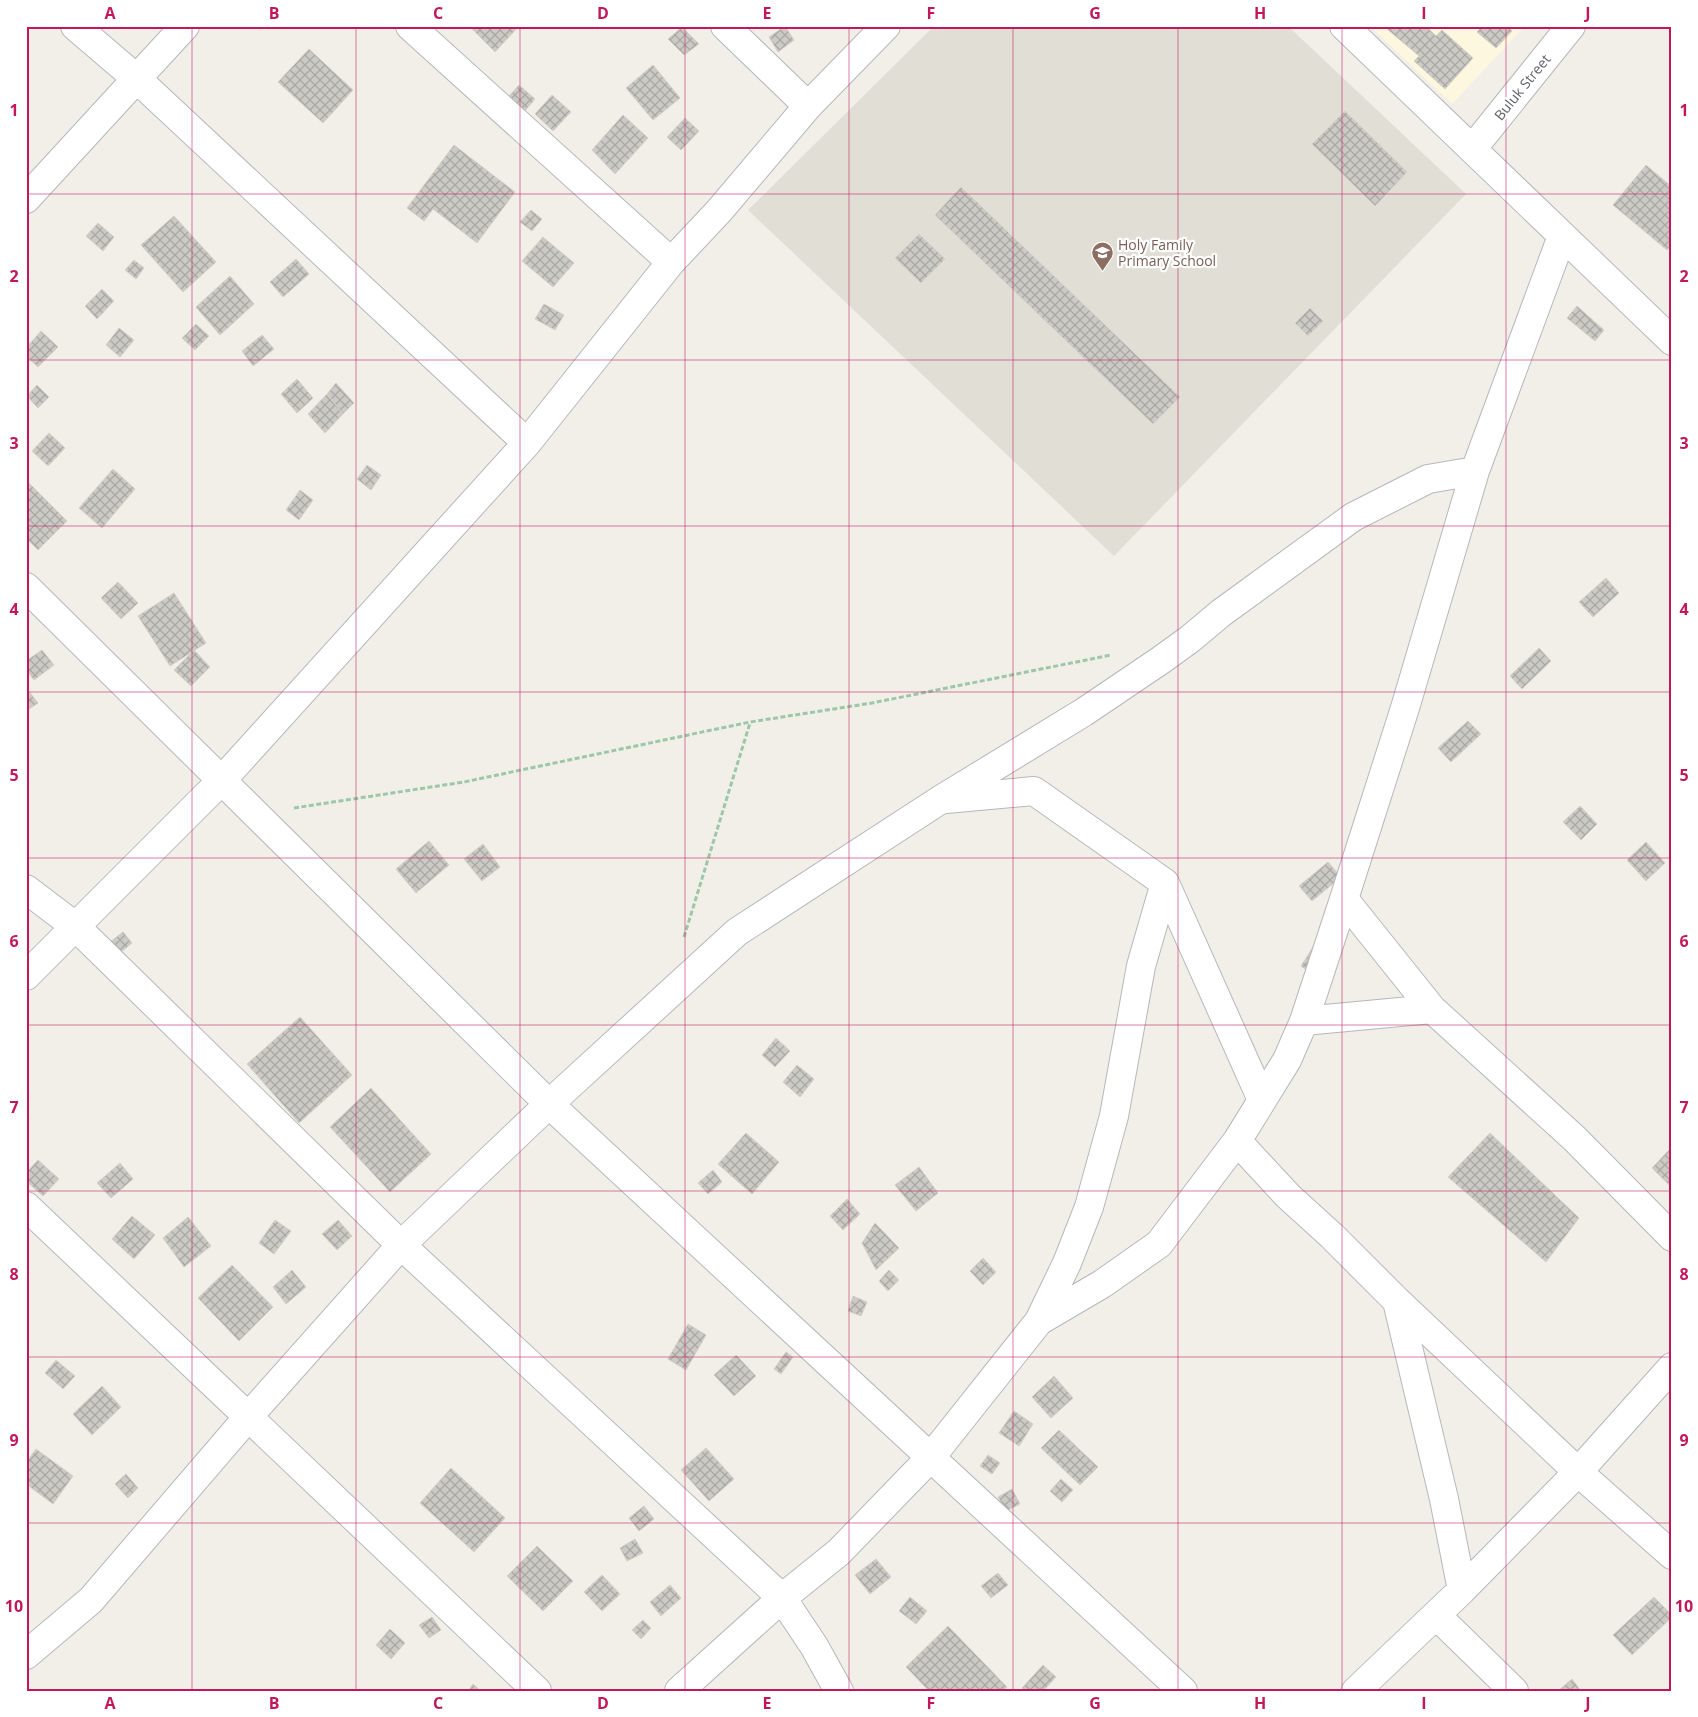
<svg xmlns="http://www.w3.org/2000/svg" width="1698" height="1717" font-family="'Open Sans',sans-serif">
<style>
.commercial{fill:#fef7e0}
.education{fill:#e1ded6}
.building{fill:url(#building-cross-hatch);stroke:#d6d1c6}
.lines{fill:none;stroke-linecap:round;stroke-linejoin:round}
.minor-casing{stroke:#b5b8bc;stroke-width:30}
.path{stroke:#9cc7a9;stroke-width:3;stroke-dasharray:5 2.5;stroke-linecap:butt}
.minor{stroke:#fff;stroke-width:28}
.grid{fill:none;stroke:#c2185b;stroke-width:1;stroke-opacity:0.55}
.labels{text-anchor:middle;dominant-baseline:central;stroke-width:4.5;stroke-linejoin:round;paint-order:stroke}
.street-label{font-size:14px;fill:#5f6368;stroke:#fff}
.education-label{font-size:14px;fill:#785e54;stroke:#fff;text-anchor:start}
.neatline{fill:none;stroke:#c2185b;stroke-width:2}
.grid-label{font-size:16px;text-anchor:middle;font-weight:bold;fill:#c2185b}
</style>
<defs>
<pattern id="building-cross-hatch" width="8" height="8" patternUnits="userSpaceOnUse" patternTransform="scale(1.25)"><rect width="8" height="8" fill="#cccac5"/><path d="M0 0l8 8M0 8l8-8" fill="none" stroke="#a9a8a4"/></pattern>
</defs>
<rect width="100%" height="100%" fill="#f1efe8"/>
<path class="commercial" d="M1370 26H1525L1452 104Z"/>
<path class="education" d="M934 26H1288L1466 194 1114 556 748 210Z"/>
<path class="building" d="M469 26H519L495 52Z
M785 26 794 40 778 52 769 37Z
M1390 26H1426L1436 36 1442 30 1473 58 1445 89 1414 61 1419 56 1387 29Z
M1482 26H1508L1512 31 1496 48 1477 32Z
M682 27 699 44 684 55 668 39Z
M309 49 353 90 323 123 278 82Z
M653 65 680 98 653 120 626 88Z
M519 85 535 99 518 119 502 104Z
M552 95 571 112 553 131 535 114Z
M1345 111 1407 172 1375 206 1312 144Z
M623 115 648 138 615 174 592 150Z
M685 118 699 131 681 150 667 137Z
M454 145 515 192 477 243 433 209 424 221 407 208Z
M1646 165 1672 187V245L1667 250 1613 205Z
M961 187 1180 397 1153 424 935 215Z
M531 210 542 219 532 231 520 222Z
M174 216 216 262 183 292 141 245Z
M98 223 114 237 103 251 86 236Z
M919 234 945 259 921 283 895 258Z
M543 237 574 263 553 287 522 261Z
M296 259 309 274 283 297 270 282Z
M134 260 144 268 136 279 125 270Z
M230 276 254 304 220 335 196 307Z
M102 289 114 301 97 319 85 306Z
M544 304 564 315 555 330 535 319Z
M1577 306 1604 330 1595 341 1567 318Z
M1310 308 1323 321 1308 336 1295 323Z
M196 324 209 336 195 350 182 338Z
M119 328 134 340 120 357 106 345Z
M41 331 58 347 38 367 26 356V348Z
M262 335 274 349 253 366 242 351Z
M297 379 313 398 297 413 281 394Z
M336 383 354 403 343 414 327 394Z
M37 385 49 397 38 408 27 396Z
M327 394 343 414 325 433 308 414Z
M49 433 65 448 48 466 32 451Z
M367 465 381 475 371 490 357 479Z
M113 469 135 489 102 528 79 508Z
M26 480 67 521 38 550 26 538Z
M300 490 313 500 299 520 286 510Z
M1606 578 1619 593 1593 617 1579 602Z
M118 582 138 603 121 619 101 598Z
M174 593 206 643 170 666 138 616Z
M1539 648 1551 661 1522 689 1510 676Z
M42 650 54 665 34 680 26 670V661Z
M194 650 210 667 191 686 174 670Z
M28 690 38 703 26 711V691Z
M1468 721 1481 734 1451 762 1438 748Z
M1580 806 1597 824 1581 840 1563 822Z
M429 841 449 865 416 893 396 869Z
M1646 842 1665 863 1646 881 1627 860Z
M483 844 500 867 482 881 464 859Z
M1328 862 1341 877 1312 901 1299 886Z
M123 932 132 943 115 957 106 945Z
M1313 947 1323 954 1310 972 1301 966Z
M300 1017 352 1075 299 1123 247 1064Z
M776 1038 790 1051 775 1067 762 1055Z
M797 1065 814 1079 800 1097 783 1082Z
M371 1088 431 1154 390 1192 330 1127Z
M746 1133 779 1162 752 1194 718 1164Z
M1490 1133 1579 1218 1546 1262 1448 1177Z
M1670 1149 1672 1151 1671 1187 1652 1168Z
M38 1160 59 1179 43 1196 26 1181V1173Z
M120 1163 133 1179 111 1198 97 1183Z
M919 1167 938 1193 916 1211 895 1185Z
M713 1170 722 1182 708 1194 698 1183Z
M847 1199 860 1214 843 1230 830 1216Z
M132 1216 155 1235 134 1259 112 1239Z
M188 1217 211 1246 184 1267 163 1238Z
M275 1220 291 1231 274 1254 259 1243Z
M338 1220 352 1236 337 1250 322 1234Z
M875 1223 899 1248 876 1270 862 1243Z
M983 1258 996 1272 983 1285 970 1271Z
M232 1265 273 1307 239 1341 198 1298Z
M292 1270 306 1287 286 1304 273 1287Z
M889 1270 899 1280 888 1291 879 1281Z
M853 1296 867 1302 861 1316 848 1311Z
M688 1324 706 1335 686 1370 668 1359Z
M786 1352 793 1357 781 1374 774 1369Z
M736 1355 756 1376 734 1396 714 1375Z
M56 1360 75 1376 63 1389 45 1373Z
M1054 1376 1073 1398 1051 1418 1032 1397Z
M102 1386 121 1407 92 1435 73 1414Z
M1014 1411 1033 1424 1019 1446 999 1433Z
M1059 1430 1098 1467 1080 1485 1041 1448Z
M706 1448 734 1479 709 1501 681 1470Z
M36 1449 73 1476 53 1504 26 1484V1463Z
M988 1455 1000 1463 992 1474 980 1466Z
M451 1468 505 1518 474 1552 420 1503Z
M126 1474 138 1488 128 1498 115 1484Z
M1061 1479 1073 1490 1062 1502 1050 1491Z
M1012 1489 1020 1504 1006 1511 998 1497Z
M644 1506 654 1519 639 1531 629 1518Z
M635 1539 643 1553 627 1561 620 1548Z
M537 1546 573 1581 543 1611 507 1576Z
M876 1559 891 1577 870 1594 855 1575Z
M998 1573 1008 1585 991 1598 981 1586Z
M602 1575 620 1594 602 1611 584 1592Z
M670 1585 681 1598 661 1616 650 1602Z
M910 1597 927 1611 916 1624 899 1611Z
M1654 1597 1672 1615V1617L1632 1655 1613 1635Z
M432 1617 441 1630 429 1638 419 1625Z
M643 1620 651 1628 641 1639 632 1630Z
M948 1626 1007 1687 1003 1691H929L906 1667Z
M390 1629 405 1643 391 1659 376 1645Z
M1043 1665 1056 1677 1043 1691H1026L1022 1688Z
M1572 1679 1581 1691H1558Z
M473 1684 481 1691H468Z"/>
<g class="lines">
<defs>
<path id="minor" d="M75 26 137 79 527 443
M410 26 671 262
M725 26 808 106
M1344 26 1672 341
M1473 148 1571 26
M26 199 185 26
M26 587 549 1104 1183 1691
M1165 883 1262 1100
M26 889 76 927 401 1245 782 1598 814 1646 839 1691
M1344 899 1432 1009 1574 1138 1672 1237
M26 976 222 780 527 443 671 262 719 211 808 106 886 26
M1304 1021 1432 1009
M1237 1141 1288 1196 1332 1236 1397 1301 1578 1472 1672 1555
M26 1206 537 1691
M1397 1301 1444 1499 1462 1590
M1039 1321 1102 1284 1159 1244 1237 1141 1287 1060 1304 1021 1344 899 1405 708 1475 471
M1436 1615 1514 1691
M26 1655 91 1600 248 1417 401 1245 549 1104 737 932 940 800 1084 712 1161 660 1190 639 1221 613 1353 517 1428 479 1475 471 1562 236
M679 1691 782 1598 839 1552 931 1457 1039 1321 1067 1263 1089 1207 1114 1116 1141 966 1165 883 1034 791 946 799
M1356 1691 1462 1590 1578 1472 1672 1367"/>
</defs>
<use href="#minor" class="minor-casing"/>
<path class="path" d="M294 808 464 782 750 722 872 703 1111 655
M684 937 750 723"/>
<use href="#minor" class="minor"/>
</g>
<path class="grid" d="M192 26V1691M356 26V1691M520 26V1691M685 26V1691M849 26V1691M1013 26V1691M1178 26V1691M1342 26V1691M1506 26V1691M26 194H1672M26 360H1672M26 526H1672M26 692H1672M26 858H1672M26 1025H1672M26 1191H1672M26 1357H1672M26 1523H1672"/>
<defs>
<symbol id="school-pin" viewBox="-11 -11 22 30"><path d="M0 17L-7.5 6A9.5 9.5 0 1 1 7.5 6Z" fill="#8d6e63" stroke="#fff"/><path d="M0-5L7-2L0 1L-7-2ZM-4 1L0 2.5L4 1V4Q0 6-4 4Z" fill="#fff"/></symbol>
</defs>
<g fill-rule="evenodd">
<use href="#school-pin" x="1090" y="240" width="25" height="34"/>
</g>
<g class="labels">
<g class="street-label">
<text transform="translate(1522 87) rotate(-51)">Buluk Street</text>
</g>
<g class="education-label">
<text x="1118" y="244">Holy Family<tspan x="1118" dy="16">Primary School</tspan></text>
</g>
</g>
<rect width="1698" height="1717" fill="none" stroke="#ffffff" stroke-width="55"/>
<rect x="28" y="28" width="1642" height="1662" class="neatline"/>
<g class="grid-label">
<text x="110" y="19">A</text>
<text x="274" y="19">B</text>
<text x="438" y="19">C</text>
<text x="603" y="19">D</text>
<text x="767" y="19">E</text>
<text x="931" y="19">F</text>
<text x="1095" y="19">G</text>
<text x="1260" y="19">H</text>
<text x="1424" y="19">I</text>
<text x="1588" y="19">J</text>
<text x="14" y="116">1</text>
<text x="1684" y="116">1</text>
<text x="14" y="282">2</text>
<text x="1684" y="282">2</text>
<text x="14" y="449">3</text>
<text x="1684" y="449">3</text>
<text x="14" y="615">4</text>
<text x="1684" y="615">4</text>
<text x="14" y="781">5</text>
<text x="1684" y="781">5</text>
<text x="14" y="947">6</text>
<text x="1684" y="947">6</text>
<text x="14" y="1113">7</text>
<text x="1684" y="1113">7</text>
<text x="14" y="1280">8</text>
<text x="1684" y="1280">8</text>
<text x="14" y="1446">9</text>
<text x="1684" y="1446">9</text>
<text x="14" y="1612">10</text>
<text x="1684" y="1612">10</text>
<text x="110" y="1709">A</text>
<text x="274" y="1709">B</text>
<text x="438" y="1709">C</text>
<text x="603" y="1709">D</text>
<text x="767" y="1709">E</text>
<text x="931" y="1709">F</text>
<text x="1095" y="1709">G</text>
<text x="1260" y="1709">H</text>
<text x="1424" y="1709">I</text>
<text x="1588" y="1709">J</text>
</g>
</svg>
